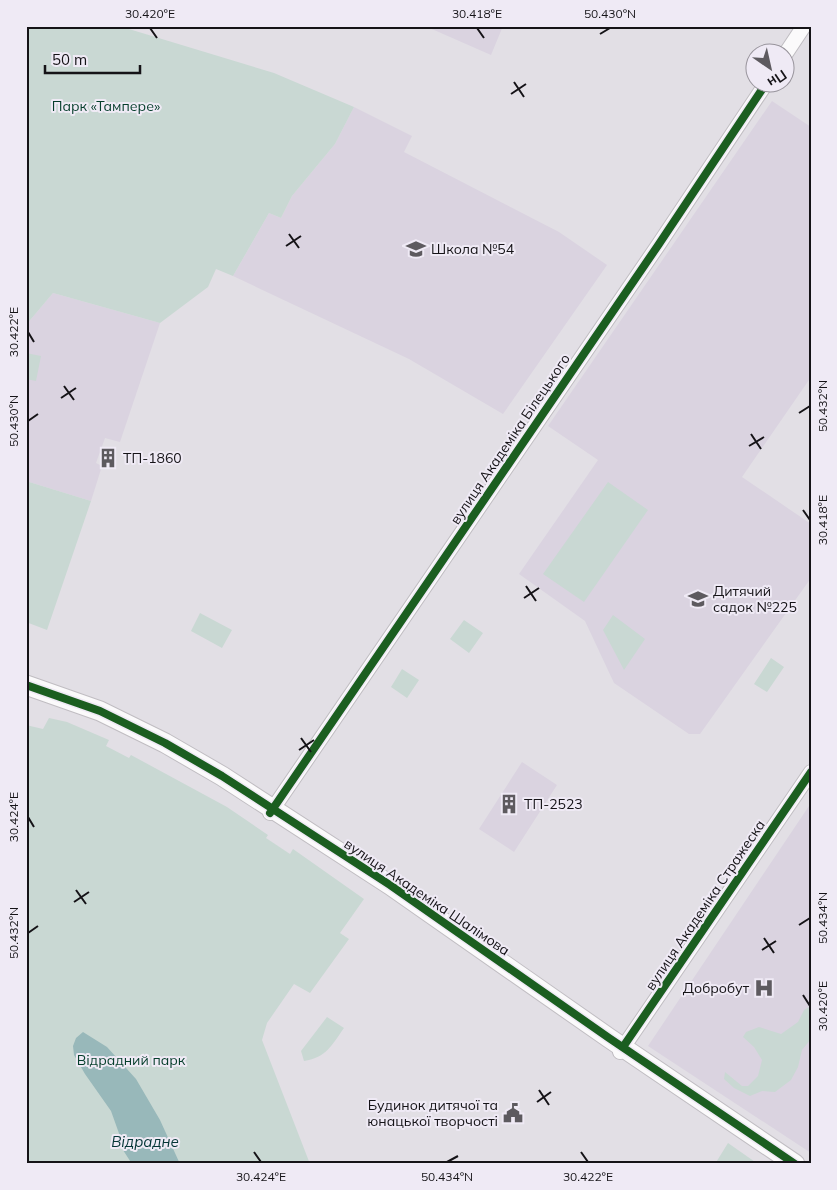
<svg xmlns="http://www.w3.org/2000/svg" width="837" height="1190" font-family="Mulish,sans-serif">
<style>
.built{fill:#dad3e0}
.green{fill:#c9d8d3}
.water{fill:#98b8ba}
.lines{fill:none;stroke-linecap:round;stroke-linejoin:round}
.street-casing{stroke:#c0bdc2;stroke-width:16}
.secondary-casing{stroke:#c0bdc2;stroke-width:21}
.street{stroke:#fbfafb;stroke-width:14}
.secondary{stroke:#fbfafb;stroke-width:19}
.cycleway-casing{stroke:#efeaf5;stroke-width:11}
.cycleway{stroke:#1b5e20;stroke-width:8}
.ticks{fill:none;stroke:#151317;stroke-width:2}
.labels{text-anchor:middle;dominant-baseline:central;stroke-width:4;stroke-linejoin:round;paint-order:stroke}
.park-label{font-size:14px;fill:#053e2b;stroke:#efeaf5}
.poi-label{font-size:14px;fill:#151317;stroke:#efeaf5;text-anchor:start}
.street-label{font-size:14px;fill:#151317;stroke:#efeaf5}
.water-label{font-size:15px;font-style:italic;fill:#053637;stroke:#efeaf5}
.neatline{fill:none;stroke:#151317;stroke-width:2}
.ticks-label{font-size:12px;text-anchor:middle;fill:#151317}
</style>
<rect width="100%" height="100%" fill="#e2dfe5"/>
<path class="built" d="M425 26H503L491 55Z
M772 101 811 127V377L742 477 811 524V578L700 734H689L614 683 585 621 519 574 598 460 548 426Z
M354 107 412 136 404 152 559 232 607 265 503 414 409 359 233 276 269 213 281 218 292 196 335 144Z
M53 293 160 323 120 442 105 438 96 463 102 466 91 501 26 481V325Z
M522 762 557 785 514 852 479 829Z
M811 803V1153L648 1046Z"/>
<path class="green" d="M26 26H119L274 73 354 107 335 144 292 196 281 218 269 213 233 276 216 269 208 287 160 323 53 293 26 325Z
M26 353 41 356 36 381 26 379Z
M26 481 91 501 47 630 26 622Z
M608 482 648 510 584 602 543 574Z
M200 613 232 630 222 648 191 631Z
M613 615 645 639 624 670 603 630Z
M464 620 483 633 469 653 450 639Z
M771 658 784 667 767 692 754 684Z
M402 669 419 680 407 698 391 687Z
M49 718 67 722 109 740 106 746 129 758 131 755 227 807 268 835 266 838 290 854 293 849 364 899 340 933 349 939 310 993 294 984 267 1023 262 1040 310 1164H26V725L43 729Z
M811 1006V1039L802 1050 798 1067 791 1080 775 1092 762 1091 750 1096 734 1088 724 1079 725 1072 742 1086H748L758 1076 762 1060 754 1047 743 1037 746 1032 759 1027 781 1034 798 1022 804 1010Z
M327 1017 344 1028C331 1046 327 1057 304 1061L301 1051Z
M728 1143 758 1164H715Z"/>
<path class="water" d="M83 1032 107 1047 136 1079 160 1120 180 1164H132L123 1150 121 1139 111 1111 85 1074 74 1055 73 1046 76 1038Z"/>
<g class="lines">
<defs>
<path id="street" d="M784 56 804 26
M270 813 659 244 767 82
M620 1052 811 772"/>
<path id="secondary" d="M26 685 100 711 165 743 222 776 390 885 609 1038 795 1164"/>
</defs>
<use href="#street" class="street-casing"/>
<use href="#secondary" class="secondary-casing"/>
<use href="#street" class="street"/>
<use href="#secondary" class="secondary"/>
<defs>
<path id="cycleway" d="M26 685 100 711 165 743 222 776 390 885 609 1038 795 1164
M270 813 659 244 767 82
M623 1047 811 772"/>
</defs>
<use href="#cycleway" class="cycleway-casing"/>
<use href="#cycleway" class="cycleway"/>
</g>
<path class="ticks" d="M150 28 157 38M477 28 484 38M600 34 610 28M514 82 524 97M511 94 526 84M289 234 299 248M286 246 301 236M28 332 34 342M64 386 74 400M61 398 76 388M799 413 810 406M28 421 38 414M751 434 761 449M749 446 764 437M803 510 810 520M526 586 536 601M524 598 539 588M301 738 311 752M299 750 314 740M28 817 34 827M76 890 86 904M74 902 89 892M799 925 810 918M28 933 38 926M764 938 774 953M762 950 776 941M803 995 810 1006M539 1090 549 1105M537 1102 551 1092M254 1152 261 1162M581 1152 588 1162M447 1162 458 1156"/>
<defs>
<symbol id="school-bare" viewBox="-9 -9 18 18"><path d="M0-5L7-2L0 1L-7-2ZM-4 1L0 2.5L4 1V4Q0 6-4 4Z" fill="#5d5a5f" stroke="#efeaf5" stroke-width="2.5" paint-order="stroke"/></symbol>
<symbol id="building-bare" viewBox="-9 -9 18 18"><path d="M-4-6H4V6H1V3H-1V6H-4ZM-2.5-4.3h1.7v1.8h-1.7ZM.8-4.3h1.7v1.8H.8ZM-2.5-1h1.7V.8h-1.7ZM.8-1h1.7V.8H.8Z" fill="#5d5a5f" stroke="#efeaf5" stroke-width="2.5" paint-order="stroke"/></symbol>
<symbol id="hospital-bare" viewBox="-9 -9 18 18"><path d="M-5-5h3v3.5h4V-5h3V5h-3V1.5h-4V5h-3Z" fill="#5d5a5f" stroke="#efeaf5" stroke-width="2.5" paint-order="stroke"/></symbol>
<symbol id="civic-bare" viewBox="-9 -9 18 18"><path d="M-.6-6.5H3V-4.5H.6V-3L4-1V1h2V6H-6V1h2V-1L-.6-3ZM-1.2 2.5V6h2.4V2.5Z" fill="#5d5a5f" stroke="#efeaf5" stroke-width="2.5" paint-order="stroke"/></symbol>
</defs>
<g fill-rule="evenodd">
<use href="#school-bare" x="402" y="235" width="28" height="28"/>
<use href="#building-bare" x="94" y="444" width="28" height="28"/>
<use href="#school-bare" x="684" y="585" width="28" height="28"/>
<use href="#building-bare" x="495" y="790" width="28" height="28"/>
<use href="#hospital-bare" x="750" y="974" width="28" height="28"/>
<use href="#civic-bare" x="499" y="1099" width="28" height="28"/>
</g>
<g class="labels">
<g class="park-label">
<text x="106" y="106">Парк «Тампере»</text>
<text x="131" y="1060">Відрадний парк</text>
</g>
<g class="poi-label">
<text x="431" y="249">Школа №54</text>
<text x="123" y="458">ТП-1860</text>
<text x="713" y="591">Дитячий<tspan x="713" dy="16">садок №225</tspan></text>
<text x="524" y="804">ТП-2523</text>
<text x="749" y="988" text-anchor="end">Добробут</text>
<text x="498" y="1105" text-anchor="end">Будинок дитячої та<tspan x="498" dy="16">юнацької творчості</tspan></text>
</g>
<g class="street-label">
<text transform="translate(510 439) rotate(-56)">вулиця Академіка Білецького</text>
<text transform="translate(427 897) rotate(34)">вулиця Академіка Шалімова</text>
<text transform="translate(705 905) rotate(-56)">вулиця Академіка Стражеска</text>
</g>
<g class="water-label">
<text x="145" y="1141">Відрадне</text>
</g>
</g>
<rect width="837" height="1190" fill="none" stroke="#efeaf5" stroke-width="55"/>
<g transform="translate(770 68) rotate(146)"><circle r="24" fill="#efeaf5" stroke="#98949c"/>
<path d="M0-4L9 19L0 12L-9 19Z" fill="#5d5a5f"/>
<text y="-8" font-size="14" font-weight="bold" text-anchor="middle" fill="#151317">Пн</text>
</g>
<path d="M45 65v8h95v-8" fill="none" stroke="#151317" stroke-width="2.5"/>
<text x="52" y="65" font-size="15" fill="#151317" stroke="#efeaf5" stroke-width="4" paint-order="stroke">50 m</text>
<rect x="28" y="28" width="782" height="1134" class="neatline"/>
<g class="ticks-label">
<text x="150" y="18">30.420°E</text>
<text x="477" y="18">30.418°E</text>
<text x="610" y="18">50.430°N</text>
<text transform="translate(14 332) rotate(-90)" y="4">30.422°E</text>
<text transform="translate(823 406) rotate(-90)" y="4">50.432°N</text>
<text transform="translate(14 421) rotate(-90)" y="4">50.430°N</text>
<text transform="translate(823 520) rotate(-90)" y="4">30.418°E</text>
<text transform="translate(14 817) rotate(-90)" y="4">30.424°E</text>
<text transform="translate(823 918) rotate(-90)" y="4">50.434°N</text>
<text transform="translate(14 933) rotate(-90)" y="4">50.432°N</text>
<text transform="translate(823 1006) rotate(-90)" y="4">30.420°E</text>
<text x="261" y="1181">30.424°E</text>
<text x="447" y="1181">50.434°N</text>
<text x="588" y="1181">30.422°E</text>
</g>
</svg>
